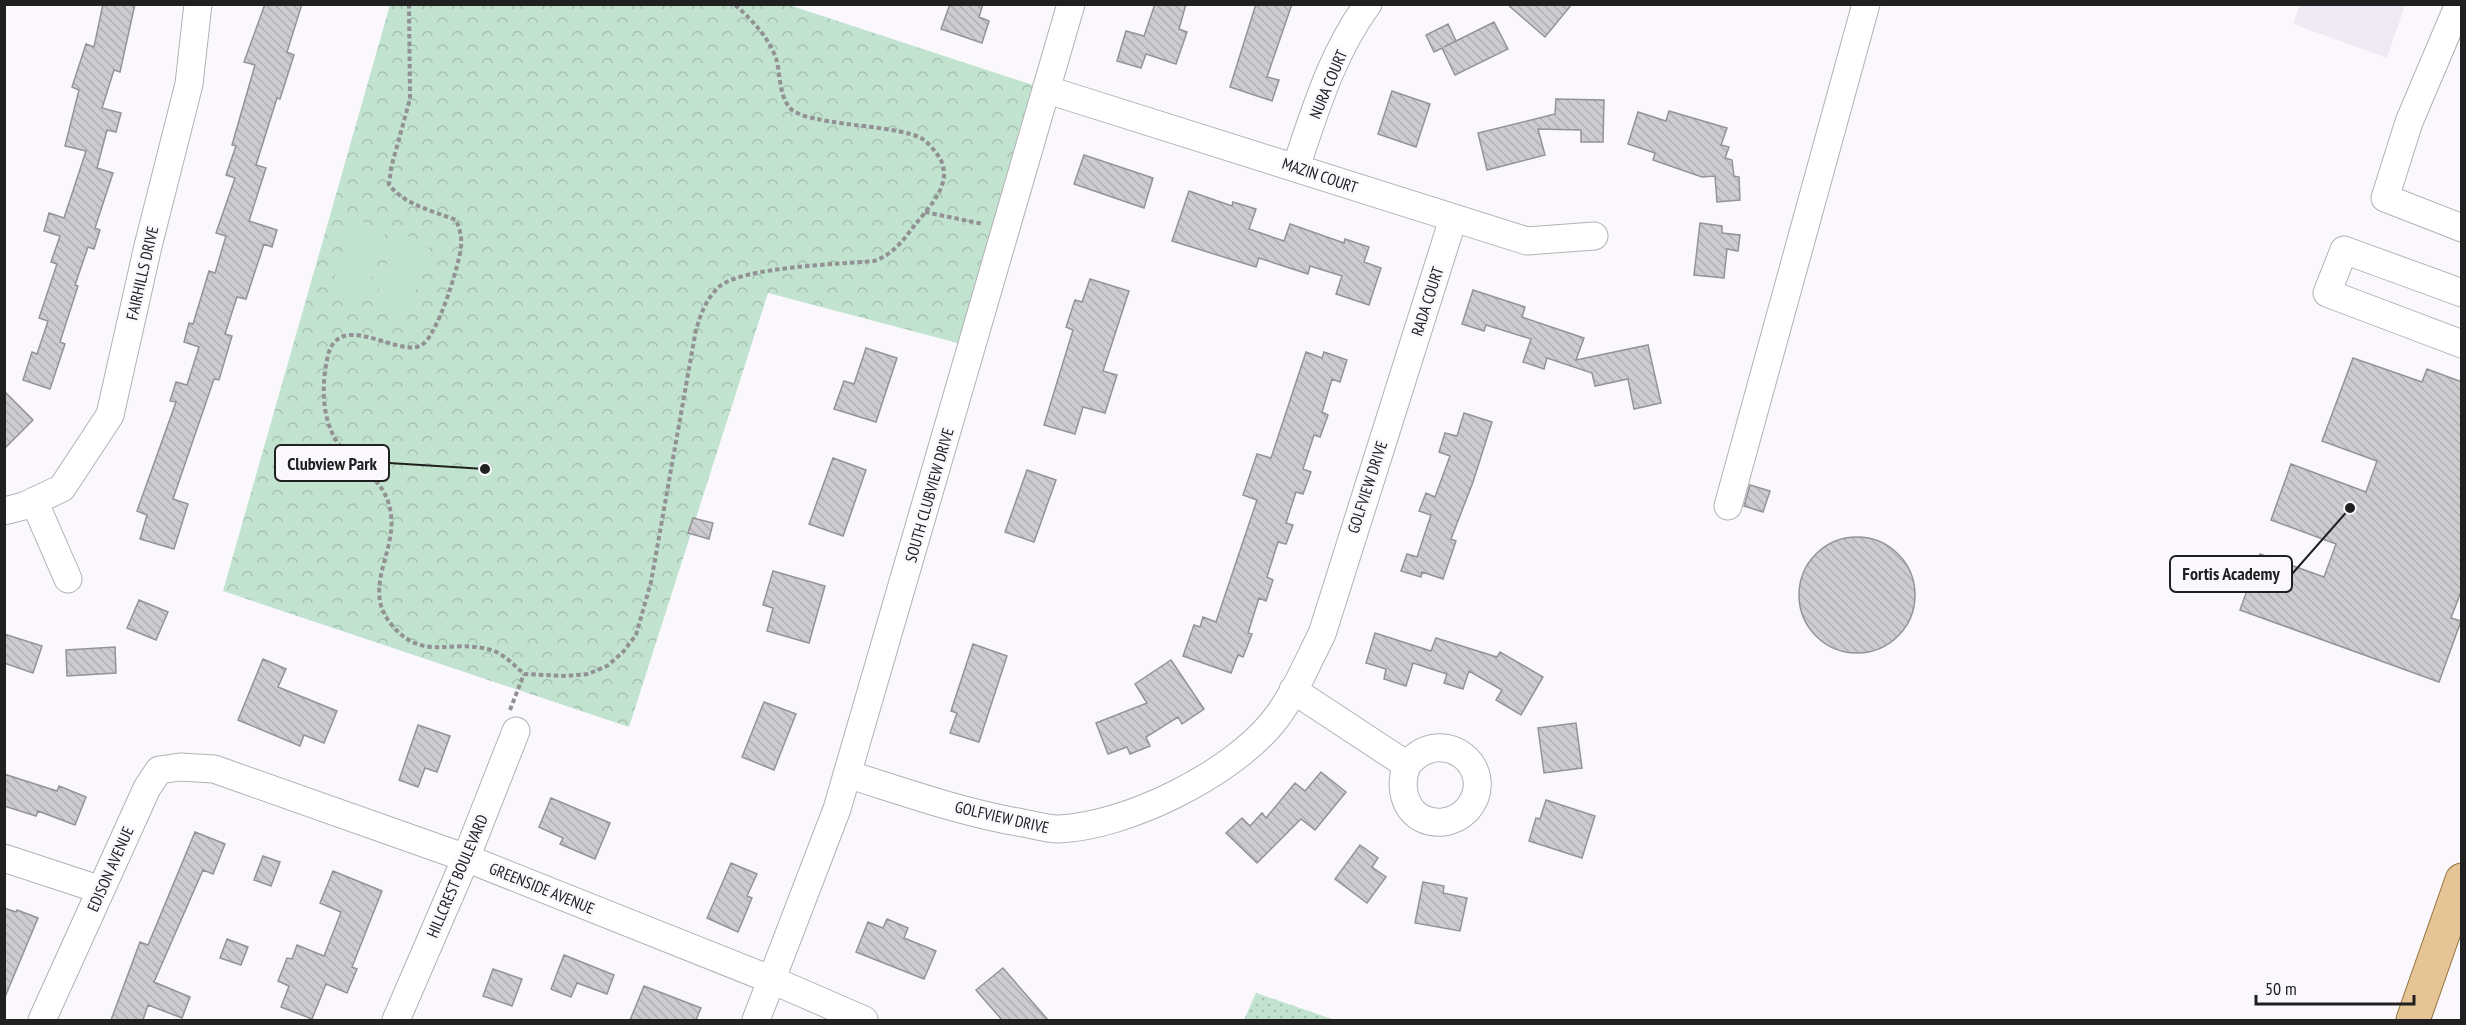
<svg xmlns="http://www.w3.org/2000/svg" width="2466" height="1025" font-family="'PT Sans Narrow',sans-serif">
<style>
.built{fill:#f0eaf5}
.grass{fill:url(#grass-dots)}
.park{fill:url(#park-crowns)}
.pitch{fill:#c1e3cf}
.building{fill:url(#building-back-hatch);stroke:#959396;stroke-width:1.5}
.lines{fill:none;stroke-linecap:round;stroke-linejoin:round}
.minor-casing{stroke:#b3b1b5;stroke-width:29}
.major-casing{stroke:#95733e;stroke-width:35}
.path{stroke:#929193;stroke-width:4;stroke-dasharray:4.5 3;stroke-linecap:butt}
.minor{stroke:#fff;stroke-width:27}
.major{stroke:#e5c595;stroke-width:33}
.labels{text-anchor:middle;dominant-baseline:central;stroke-width:5;stroke-linejoin:round;paint-order:stroke}
.street-label{font-size:16px;fill:#212021;stroke:#faf8fc}
.leader{fill:none;stroke:#212021;stroke-width:2}
.callout-dot{fill:#212021;stroke:#faf8fc;stroke-width:2}
.callout{fill:#faf8fc;stroke:#212021;stroke-width:2}
.callout-label{font-size:18px;text-anchor:middle;font-weight:bold;fill:#212021}
</style>
<defs>
<pattern id="grass-dots" width="8" height="8" patternUnits="userSpaceOnUse" patternTransform="scale(1.5)"><rect width="8" height="8" fill="#c1e3cf"/><path d="M2 2h.1M6 6h.1" fill="none" stroke="#a6c2b1" stroke-width="1.8" stroke-linecap="round"/></pattern>
<pattern id="park-crowns" width="20" height="18" patternUnits="userSpaceOnUse" patternTransform="scale(1.5)"><rect width="20" height="18" fill="#c1e3cf"/><path d="M2 6a3 3 0 1 1 6 0M12 15a3 3 0 1 1 6 0" fill="none" stroke="#a6c2b1"/></pattern>
<pattern id="building-back-hatch" width="6" height="6" patternUnits="userSpaceOnUse" patternTransform="scale(1.5)"><rect width="6" height="6" fill="#ceccd0"/><path d="M-1 5l2 2M0 0l6 6M5-1l2 2" fill="none" stroke="#b1afb2"/></pattern>
</defs>
<rect width="100%" height="100%" fill="#faf8fc"/>
<path class="built" d="M2300 4H2405V5L2387 58 2293 24Z"/>
<path class="grass" d="M1256 993 1335 1020H1244Z"/>
<path class="park" d="M390 5H789L1048 90 973 347 768 293 629 727 223 591Z"/>
<path class="pitch" d="M353 219 386 230 364 302 330 291Z
M397 233 430 243 408 315 374 305Z"/>
<path class="building" d="M103 4H135L120 72 114 70 102 108 121 113 116 132 107 130 97 168 113 173 95 228 100 230 94 249 88 247 75 285 78 286 60 342 65 344 50 389 23 380 32 352 37 354 48 321 39 318 57 264 51 262 60 236 44 231 49 213 64 218 86 151 65 146 79 90 72 87 86 44 94 47Z
M265 4H302L287 52 294 55 280 99 277 98 256 165 266 168 249 221 277 230 272 247 264 244 246 299 237 297 225 334 232 336 219 380 214 379 173 499 188 504 174 549 140 539 147 515 137 511 176 402 170 401 176 382 187 385 199 347 184 342 189 323 193 324 209 271 215 273 226 236 216 233 235 178 226 175 236 146 232 145 255 65 244 62Z
M950 4H983L979 17 989 21 982 43 941 29Z
M1155 4H1186L1179 29 1187 32 1176 64 1146 54 1141 68 1117 61 1126 31 1144 36Z
M1256 4H1292L1267 77 1279 80 1272 101 1230 87Z
M1507 4H1572L1545 37Z
M1494 22 1508 49 1455 75 1442 48 1434 52 1426 35 1448 24 1456 41 1444 47Z
M1392 91 1430 104 1416 147 1378 134Z
M1556 99 1604 100 1603 142H1581V130L1538 129 1545 155 1487 170 1478 133 1555 114Z
M1669 111 1727 128 1721 145 1729 147 1725 158 1732 160 1734 176 1739 177 1740 200 1717 202 1715 176 1702 177 1653 160 1655 153 1628 144 1638 112 1666 121Z
M1084 155 1153 178 1144 208 1074 184Z
M1189 191 1232 206 1233 202 1256 209 1249 229 1284 241 1290 224 1344 243 1345 239 1369 247 1364 262 1381 268 1369 305 1336 294 1342 276 1310 266 1308 274 1259 258 1256 267 1172 241Z
M1700 223 1722 226V233L1740 235 1738 251 1727 249 1724 278 1694 275Z
M1090 279 1129 291 1103 371 1117 375 1105 413 1083 407 1075 434 1044 425 1073 330 1066 327 1075 300 1082 302Z
M1473 290 1525 307 1522 317 1584 338 1576 360 1648 345 1661 403 1634 409 1628 379 1595 386 1592 373 1547 358 1544 369 1523 362 1531 339 1486 325 1484 331 1462 324Z
M866 348 897 358 876 422 834 409 844 381 854 384Z
M1306 352 1322 358 1324 352 1347 360 1340 382 1332 379 1322 412 1328 415 1320 437 1314 435 1303 469 1311 472 1303 494 1296 492 1286 523 1293 525 1286 544 1278 542 1267 577 1273 580 1266 601 1259 598 1248 633 1252 634 1243 657 1238 655 1231 673 1183 656 1194 625 1200 627 1203 617 1216 622 1257 500 1243 495 1257 454 1271 458Z
M2353 358 2422 382 2427 369 2462 382V589L2451 618 2461 621 2439 682 2240 610 2260 554 2324 577 2336 544 2271 520 2291 464 2366 492 2377 461 2322 441Z
M4 391 33 420 4 449Z
M1464 413 1492 422 1473 482 1451 539 1456 541 1443 579 1422 572 1421 577 1401 571 1407 554 1417 557 1431 515 1419 511 1426 493 1435 497 1450 456 1439 452 1445 433 1457 436Z
M833 458 866 470 843 536 809 524Z
M1027 470 1056 480 1034 542 1005 532Z
M1750 485 1770 491 1763 512 1744 506Z
M693 518 713 523 709 539 688 533Z
M1799 595a58 58 0 1 1 116 0a58 58 0 1 1-116 0Z
M773 571 825 586 809 643 767 631 773 608 763 605Z
M139 600 168 612 156 640 127 628Z
M1375 633 1431 651 1436 638 1497 657 1500 652 1543 677 1521 715 1496 700 1502 690 1469 671 1463 689 1444 683 1447 674 1413 663 1406 686 1384 679 1386 669 1366 663Z
M4 634 42 646 33 673 4 663Z
M973 644 1007 656 979 742 950 733 957 713 951 711Z
M115 647 116 673 67 676 66 650Z
M263 659 286 669 278 687 337 711 324 743 304 735 300 746 238 720Z
M1171 660 1204 709 1182 724 1178 717 1146 737 1150 746 1130 754 1127 747 1108 754 1096 723 1147 703 1135 684Z
M764 702 796 714 774 770 742 757Z
M1576 723 1582 768 1544 773 1538 728Z
M418 725 450 736 437 772 425 768 418 787 399 780Z
M1321 772 1346 792 1315 830 1301 819 1257 863 1226 833 1242 818 1250 826 1262 813 1266 818 1295 783 1305 791Z
M4 774 57 791 59 786 86 797 75 825 38 811 36 816 4 806Z
M551 798 610 823 595 859 560 844 563 838 539 827Z
M1546 800 1595 816 1582 858 1529 841 1536 818 1540 819Z
M195 832 225 844 213 874 203 870 154 982 190 997 182 1018 148 1005 143 1020H111L140 942 148 945Z
M1360 845 1378 858 1372 867 1386 877 1367 903 1335 879Z
M263 856 280 862 271 886 254 880Z
M731 863 757 874 747 896 752 898 738 932 707 918Z
M333 871 382 891 352 967 357 969 347 993 326 984 312 1019 281 1007 289 986 278 981 287 958 292 959 297 945 324 956 341 912 320 903Z
M1423 882 1444 886 1443 893 1467 898 1460 931 1415 923Z
M4 908 16 912 17 910 38 918 5 997Z
M887 919 908 928 904 938 936 951 924 979 856 952 868 922 883 928Z
M227 939 248 947 241 965 220 958Z
M564 955 614 975 607 994 577 983 571 997 551 989Z
M1003 968 1048 1020H1002L976 990Z
M493 969 522 979 512 1006 483 996Z
M644 986 701 1008 696 1020H630Z"/>
<g class="lines">
<defs>
<path id="minor" d="M2459 4 2409 122 2385 198 2462 228
M1048 90 1527 241 1594 236
M1296 167C1315 111 1332 53 1368 4
M2462 293 2344 250 2327 293 2462 344
M34 501 68 579
M1728 506 1866 4
M4 511 24 506 62 488 110 415 148 246 189 84 198 4
M1293 690 1407 765C1396 792 1409 825 1443 822 1452 821 1461 816 1467 810 1501 770 1443 721 1407 765
M847 774C905 792 963 813 1023 823 1034 825 1047 829 1059 829 1127 826 1230 775 1273 722 1294 696 1307 663 1322 634L1453 219
M4 858 101 890
M42 1020 147 788 159 770 180 767 214 769 466 858 772 980 864 1020
M396 1020 466 858 516 731
M756 1020 837 809 1071 4"/>
<path id="major" d="M2413 1020 2462 880"/>
</defs>
<use href="#minor" class="minor-casing"/>
<use href="#major" class="major-casing"/>
<path class="path" d="M409 4 410 99 391 168 389 185C407 206 431 210 456 220 460 230 462 237 461 247 459 265 437 339 420 346 394 356 336 307 327 360 321 388 322 424 341 447 361 471 387 480 391 515 396 553 362 589 391 624 423 663 450 638 491 650 504 654 514 665 524 674L566 676 588 674 607 666 623 652 636 635 651 582 695 335C699 317 706 298 720 286 743 267 840 264 874 261 892 255 903 241 914 226 930 206 957 180 937 154 933 149 928 142 921 138 899 127 845 126 818 119 810 118 799 115 792 110 778 97 781 74 776 58 767 35 752 20 734 4
M925 212 983 224
M510 710 524 674"/>
<use href="#minor" class="minor"/>
<use href="#major" class="major"/>
</g>
<g class="labels">
<g class="street-label">
<text transform="translate(1328 84) rotate(-67)">NURA COURT</text>
<text transform="translate(1320 175) rotate(19)">MAZIN COURT</text>
<text transform="translate(142 273) rotate(-77)">FAIRHILLS DRIVE</text>
<text transform="translate(1427 301) rotate(-72)">RADA COURT</text>
<text transform="translate(1367 487) rotate(-72)">GOLFVIEW DRIVE</text>
<text transform="translate(929 495) rotate(-74)">SOUTH CLUBVIEW DRIVE</text>
<text transform="translate(1002 817) rotate(13)">GOLFVIEW DRIVE</text>
<text transform="translate(110 869) rotate(-66)">EDISON AVENUE</text>
<text transform="translate(457 876) rotate(-67)">HILLCREST BOULEVARD</text>
<text transform="translate(542 888) rotate(22)">GREENSIDE AVENUE</text>
</g>
</g>
<path class="leader" d="M485 469L389 463M2350 508L2292 574"/>
<g class="callout-dot">
<circle cx="485" cy="469" r="6"/>
<circle cx="2350" cy="508" r="6"/>
</g>
<g class="callout">
<rect x="275" y="445" width="114" height="36" rx="6"/>
<rect x="2170" y="556" width="122" height="36" rx="6"/>
</g>
<g class="callout-label">
<text x="332" y="470">Clubview Park</text>
<text x="2231" y="580">Fortis Academy</text>
</g>
<rect width="2466" height="1025" fill="none" stroke="#212021" stroke-width="12"/>
<path d="M2256 995v9h158v-9" fill="none" stroke="#212021" stroke-width="3"/>
<text x="2265" y="995" font-size="18" fill="#212021" stroke="#faf8fc" stroke-width="4.5" paint-order="stroke">50 m</text>
</svg>
